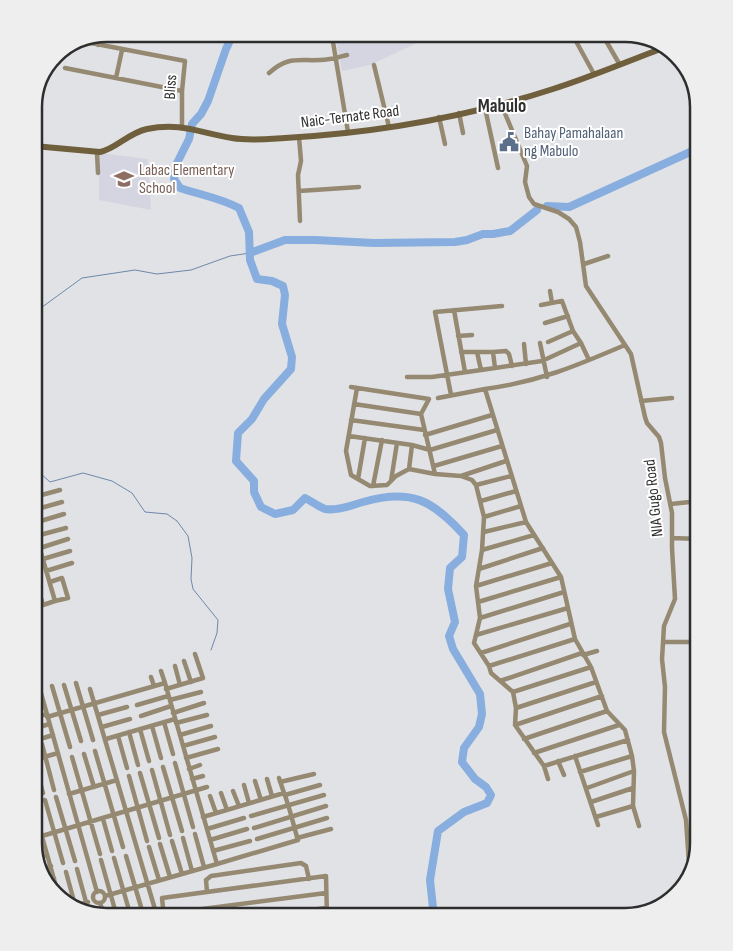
<svg xmlns="http://www.w3.org/2000/svg" width="733" height="951" font-family="'Sofia Sans Condensed',sans-serif">
<style>
.built{fill:#d4d5e0}
.lines{fill:none;stroke-linecap:round;stroke-linejoin:round}
.stream{stroke:#6d88aa;stroke-width:1}
.river{stroke:#88aedf;stroke-width:8}
.street{stroke:#958972;stroke-width:4.5}
.secondary{stroke:#705f3c;stroke-width:6}
.labels{text-anchor:middle;dominant-baseline:central;stroke-width:4;stroke-linejoin:round;paint-order:stroke}
.street-label{font-size:16px;fill:#2e2e2f;stroke:#fff}
.service-label{font-size:16px;fill:#4e5e75;stroke:#fff;text-anchor:start}
.education-label{font-size:16px;fill:#785e54;stroke:#fff;text-anchor:start}
.quarter-label{font-size:19px;font-weight:bold;fill:#2e2e2f;stroke:#fff}
.rim{fill:none;stroke:#2e2e2f;stroke-width:2.5}
</style>
<rect width="100%" height="100%" fill="#e1e2e6"/>
<path class="built" d="M375 34H416L419 42 370 65 342 71 335 36Z
M99 154H108L148 159 151 210 99 200Z"/>
<g class="lines">
<path class="stream" d="M34 313 82 278 135 270 157 274 191 270 230 256 250 253
M34 449 40 473 50 482 83 473 112 481 132 493 145 512 167 514 177 521 188 536 192 558 191 579 193 589 218 620 217 633 211 650"/>
<path class="river" d="M233 34 226 49 208 101 201 114 192 124 189 139 176 165 174 179 180 188C201 195 220 198 239 208L249 232 250 260 257 279 272 281 283 286 285 295 282 324 292 357 291 369 264 399 252 419 238 433 236 461 254 481V492L261 507 275 514 293 510 305 498C311 501 319 507 325 509 338 511 352 505 363 502 411 488 432 500 464 535L462 557 450 568 448 589 455 622 449 636 453 649 480 694 482 714 479 727 464 748 462 762 475 779 486 787 491 795 487 803 464 812 438 831 430 880 434 917
M547 206 569 207 699 148
M250 253 285 240H315L374 243 455 242 467 240 483 234H493L510 231 537 210"/>
<path class="street" d="M572 34 594 74
M602 34 620 65
M332 36 348 132
M86 42 185 61 182 91V126
M98 45 102 36
M374 65 389 127
M65 68 182 91
M269 73C288 56 297 61 320 60 330 60 339 57 347 55
M116 78 122 50
M501 104 527 166 525 182 529 197 534 204 558 212 569 219 576 227 580 242 586 286 631 354 645 417 647 423 659 437 661 443 665 478 672 513V548L675 599 664 626 662 659 665 687 664 732 686 820 690 878
M485 108 498 168
M459 113 463 133
M439 117 445 144
M299 137 301 161 298 175 300 221
M97 153 98 173
M299 191 359 187
M584 264 608 256
M550 291 552 303
M541 305 562 301 573 331 581 343 589 360
M454 310 465 372
M545 323 568 316
M458 336 472 335
M548 342 573 331
M540 343 547 377
M524 344 526 364
M625 345C576 366 538 382 485 389L526 522 561 577 575 639 591 667 607 711 625 730 632 756 634 771 633 806 639 826
M461 352H493
M477 352 481 370
M512 366 509 354 506 351 493 352 495 368 542 361 581 343
M407 377H432L495 368
M351 387 429 399 421 414 435 474
M357 388 346 451 351 475 370 486 387 485 396 476 409 469 435 474 461 476 506 461
M451 395 435 312 502 306
M438 398 485 389
M641 401 672 398
M354 404 421 414
M351 420 424 430
M425 435 492 415
M349 436 412 445 409 469
M412 445 430 450 497 430
M434 466 502 446
M461 476 472 480 476 485 484 517 482 550 476 586 480 618 474 643 489 666 491 673 513 692 516 708 515 725 544 766 548 779
M358 479 365 438
M391 481 397 443
M476 485 511 476
M373 486 382 440
M34 497 60 490
M481 501 516 491
M698 501 699 514
M671 504 699 501
M34 510 62 502
M484 517 521 506
M34 523 64 514
M484 532 526 522
M36 536 66 528
M672 538 699 539
M40 548 68 539
M482 550 534 535
M43 559 70 551
M479 569 543 548
M46 571 72 563
M34 574 43 605
M50 582 62 578 68 598 55 601
M476 586 552 563
M478 602 561 577
M34 608 55 601 34 529
M480 618 564 592
M476 635 568 608
M663 642H699
M481 653 570 624
M583 655 597 651
M184 661 191 682
M175 666 180 685
M489 666 575 639
M161 671 165 683
M151 677 154 686
M500 681 582 653
M76 683 93 740
M64 685 81 741
M52 686 70 747
M90 689 157 916
M166 689 203 678 195 654
M34 691 37 690 41 693 97 892
M513 692 591 667
M170 700 201 692
M34 704 43 702
M137 705 168 696
M516 708 596 682
M173 713 204 703
M98 715 127 707
M141 716 171 706
M34 717 47 714
M47 717 165 683 217 864 298 840C293 824 290 808 284 793L203 817
M164 722 173 754
M176 723 207 715
M515 725 602 696
M152 726 161 758
M102 727 130 719
M34 729 49 724
M140 729 149 761
M129 732 138 765
M180 735 211 726
M118 736 127 768
M106 739 175 719
M524 739 607 711
M34 741 53 735
M42 744 54 790
M183 746 215 737
M95 751 123 847
M534 753 619 725
M84 754 94 787
M575 756 598 825
M72 757 100 854
M186 758 218 749
M34 760 43 793
M34 760 58 753
M558 761 564 775
M175 763 193 827
M544 766 628 740
M163 767 182 831
M189 769 200 765
M152 770 170 835
M580 772 632 756
M140 773 159 838
M129 776 147 841
M279 778 284 793
M192 779 203 776
M267 779 272 796
M255 781 261 800
M280 782 314 774
M244 785 249 803
M587 788 634 771
M233 791 239 806
M221 793 227 810
M69 794 117 780
M285 795 320 785
M210 796 216 813
M56 797 75 861
M45 800 63 863
M591 802 633 788
M34 808 59 897
M251 816 324 795
M596 817 633 806
M103 819 112 851
M254 828 326 806
M207 829 244 818
M195 834 204 867
M42 836 207 787
M183 838 192 871
M297 838 331 829
M257 839 327 818
M210 840 247 829
M172 841 182 874
M160 844 170 877
M35 847 44 844
M149 847 159 880
M213 851 250 841
M126 856 144 917
M38 858 47 855
M114 858 131 917
M101 860 117 917
M41 869 51 866
M77 869 86 902
M66 872 75 905
M45 881 54 878
M93 897a6 6 0 1 1 12 0a6 6 0 1 1-12 0Z
M207 892 206 880 211 876 301 863 306 866 309 879
M105 896 217 864
M100 903 105 917
M70 907 88 902
M164 914 326 893
M94 915 103 912
M164 917 162 898 326 876 327 917
M258 917 326 908"/>
<path class="secondary" d="M34 146 100 152C116 149 128 133 147 129 181 122 200 133 232 138 250 141 268 139 285 138 375 133 467 117 553 89 591 77 628 61 666 47"/>
</g>
<defs>
<symbol id="civic-bare" viewBox="-9 -9 18 18"><path d="M-.6-6.5H3V-4.5H.6V-3L4-1V1h2V6H-6V1h2V-1L-.6-3ZM-1.2 2.5V6h2.4V2.5Z" fill="#5c6f8a" stroke="#fff" stroke-width="2.5" paint-order="stroke"/></symbol>
<symbol id="school-bare" viewBox="-9 -9 18 18"><path d="M0-5L7-2L0 1L-7-2ZM-4 1L0 2.5L4 1V4Q0 6-4 4Z" fill="#8d6e63" stroke="#fff" stroke-width="2.5" paint-order="stroke"/></symbol>
</defs>
<g fill-rule="evenodd">
<use href="#civic-bare" x="495" y="128" width="28" height="28"/>
<use href="#school-bare" x="110" y="165" width="28" height="28"/>
</g>
<g class="labels">
<g class="street-label">
<text transform="translate(171 87) rotate(-86)">Bliss</text>
<text transform="translate(350 117) rotate(-7)">Naic-Ternate Road</text>
<text transform="translate(654 498) rotate(-96)">NIA Gugo Road</text>
</g>
<g class="service-label">
<text x="524" y="133">Bahay Pamahalaan<tspan x="524" dy="18">ng Mabulo</tspan></text>
</g>
<g class="education-label">
<text x="139" y="170">Labac Elementary<tspan x="139" dy="18">School</tspan></text>
</g>
<g class="quarter-label">
<text x="502" y="106">Mabulo</text>
</g>
</g>
<path d="M0 0H733V951H0ZM107 42H625A65 65 0 0 1 690 107V843A65 65 0 0 1 625 908H107A65 65 0 0 1 42 843V107A65 65 0 0 1 107 42Z" fill="#eee" fill-rule="evenodd"/>
<path class="rim" d="M107 42H625A65 65 0 0 1 690 107V843A65 65 0 0 1 625 908H107A65 65 0 0 1 42 843V107A65 65 0 0 1 107 42Z"/>
</svg>
